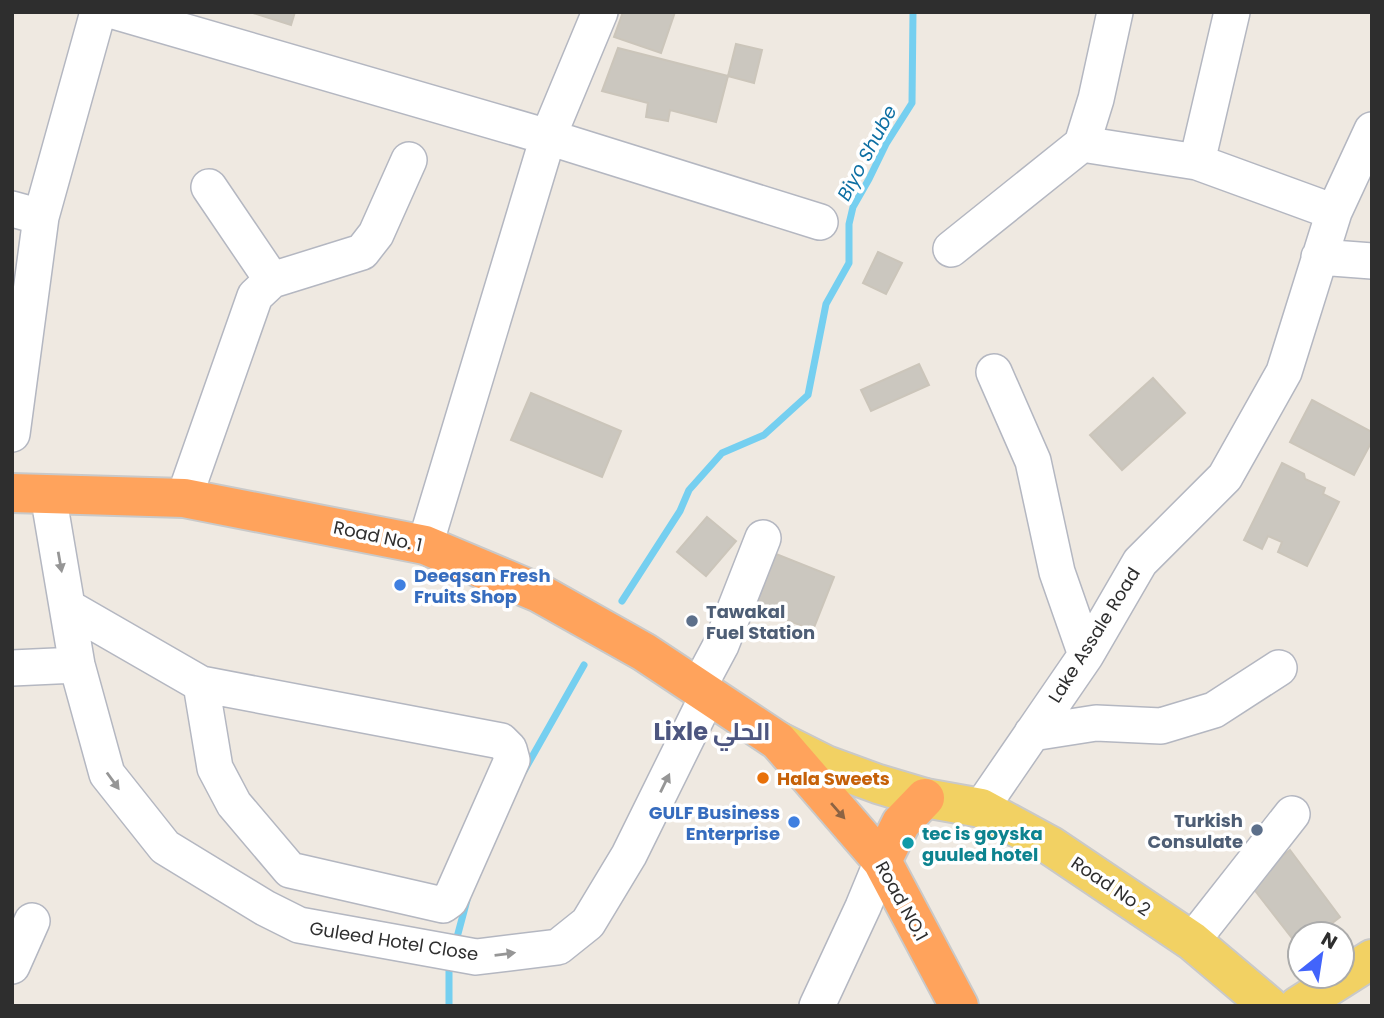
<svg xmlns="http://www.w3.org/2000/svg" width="1384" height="1018" font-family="Poppins,Cairo,sans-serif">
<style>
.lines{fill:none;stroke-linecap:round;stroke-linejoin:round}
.stream{stroke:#75cff0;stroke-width:7}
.building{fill:#cbc7bf;stroke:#cbc5ba;stroke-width:2}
.minor-casing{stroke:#b4b7c1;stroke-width:38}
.major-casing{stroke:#c9c9c9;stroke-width:42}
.highway-casing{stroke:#c9c9c9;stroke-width:42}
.minor{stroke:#fff;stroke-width:35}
.major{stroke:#f2d163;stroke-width:38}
.highway{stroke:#ffa35c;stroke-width:38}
.oneway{fill:#969696}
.oneway2{fill:#8c6343}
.shop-dot{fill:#3f7fe0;stroke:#fff;stroke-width:2.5}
.service-dot{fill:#5c6f8a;stroke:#fff;stroke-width:2.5}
.food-dot{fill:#e8710a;stroke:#fff;stroke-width:2.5}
.culture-dot{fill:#0f9aa8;stroke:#fff;stroke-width:2.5}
.labels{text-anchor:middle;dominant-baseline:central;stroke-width:7;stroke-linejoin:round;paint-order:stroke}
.street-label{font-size:18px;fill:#2e2e2e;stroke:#fff}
.shop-label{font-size:18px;font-weight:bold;fill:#366cbe;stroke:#fff;text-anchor:start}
.service-label{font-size:18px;font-weight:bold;fill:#4e5e75;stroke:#fff;text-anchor:start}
.food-label{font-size:18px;font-weight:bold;fill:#c56008;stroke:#fff;text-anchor:start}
.culture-label{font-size:18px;font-weight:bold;fill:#0d838f;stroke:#fff;text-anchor:start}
.water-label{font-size:19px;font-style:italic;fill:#0d6fa3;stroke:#fff}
.district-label{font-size:24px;font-weight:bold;fill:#4d5680;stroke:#fff}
</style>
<rect width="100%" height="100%" fill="#efe9e1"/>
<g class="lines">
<path class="stream" d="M622 601 680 511 689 490 722 453 764 435 808 395 826 304 849 263V224L853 207 869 179 886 144 912 103 913 12
M524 771 584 665
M456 941 467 900
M449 1006V966"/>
</g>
<path class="building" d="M250 12H295L291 25Z
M623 12H675L661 53 614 37Z
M736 44 762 50 754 83 728 76Z
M618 48 728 76 716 122 670 110 668 121 646 117 648 103 602 91Z
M878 252 902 263 886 294 863 283Z
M919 364 929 385 871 411 861 390Z
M1153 378 1185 413 1122 470 1090 435Z
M531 393 621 431 602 477 511 440Z
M1312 400 1372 432V441L1354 475 1290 442Z
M1282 463 1304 474 1305 479 1325 488 1323 494 1339 502 1307 566 1278 552 1282 542 1268 536 1262 549 1244 540Z
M707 517 736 541 706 576 677 552Z
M776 554 834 577 813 630 755 608Z
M1290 850 1340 917 1318 934H1300L1299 947 1249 883Z"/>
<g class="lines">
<defs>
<path id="minor" d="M117 12 548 137 820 222
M1082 144 1096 99 1115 12
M1197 162 1232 12
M209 187 272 280
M12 209 41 217 12 434
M41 217 98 12
M951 249 1082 144 1197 162 1334 212
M1319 257 1372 261
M994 372 1033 461 1057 572 1086 655
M48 494 77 665 107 774 165 847 265 908 299 925 476 957 558 947 588 923 629 855 708 695
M184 498 255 296 272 280 362 252 376 234 409 160
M425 545 548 137 600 12
M69 608 201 684 501 741 509 749 512 760 450 900 443 905 290 870 234 804 215 768 201 684
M12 668 77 665
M698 688 721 645 763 538
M1032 733 1096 723 1161 726 1214 710 1279 668
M981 808 1086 655 1140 562 1225 477 1284 372 1334 212 1372 130
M1192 941 1292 814
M12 966 32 921
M817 1006 863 907 882 861"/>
<path id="major" d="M778 741 826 765 878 784 925 798 981 808 1051 846 1192 941 1269 1006
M1298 1006 1372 959"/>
<path id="highway" d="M12 493 184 498 425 545 539 593 644 652 778 741 882 861 959 1006
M882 861 901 823 925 798"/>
</defs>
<use href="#minor" class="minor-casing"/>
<use href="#major" class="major-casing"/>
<use href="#highway" class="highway-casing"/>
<use href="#minor" class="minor"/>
<use href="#major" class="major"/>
<use href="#highway" class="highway"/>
</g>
<defs><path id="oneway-solid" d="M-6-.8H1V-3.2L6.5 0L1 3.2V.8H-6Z" transform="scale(1.75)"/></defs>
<g class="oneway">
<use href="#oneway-solid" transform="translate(60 562) rotate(80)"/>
<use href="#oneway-solid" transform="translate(113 781) rotate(54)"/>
<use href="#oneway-solid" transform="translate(665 783) rotate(-64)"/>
<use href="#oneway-solid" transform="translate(505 954) rotate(-7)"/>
</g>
<use class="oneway2" href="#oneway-solid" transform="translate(838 811) rotate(49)"/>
<g class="shop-dot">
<circle cx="400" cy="585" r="7"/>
<circle cx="794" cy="822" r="7"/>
</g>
<g class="service-dot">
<circle cx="692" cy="621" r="7"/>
<circle cx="1257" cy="830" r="7"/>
</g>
<circle class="food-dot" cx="763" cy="778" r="7"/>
<circle class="culture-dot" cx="908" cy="843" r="7"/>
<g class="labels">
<g class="street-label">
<text transform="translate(378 536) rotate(12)">Road No. 1</text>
<text transform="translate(1094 635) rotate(-58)">Lake Assale Road</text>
<text transform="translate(1111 886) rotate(34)">Road No 2</text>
<text transform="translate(902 901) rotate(61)">Road NO.1</text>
<text transform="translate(394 941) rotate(9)">Guleed Hotel Close</text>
</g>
<g class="shop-label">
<text x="414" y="575">Deeqsan Fresh<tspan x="414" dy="21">Fruits Shop</tspan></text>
<text x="780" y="812" text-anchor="end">GULF Business<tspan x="780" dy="21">Enterprise</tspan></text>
</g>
<g class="service-label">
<text x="706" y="611">Tawakal<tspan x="706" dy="21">Fuel Station</tspan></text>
<text x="1243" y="820" text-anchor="end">Turkish<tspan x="1243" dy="21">Consulate</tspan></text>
</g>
<g class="food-label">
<text x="777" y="778">Hala Sweets</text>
</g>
<g class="culture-label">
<text x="922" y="833">tec is goyska<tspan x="922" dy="21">guuled hotel</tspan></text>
</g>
<g class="water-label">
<text transform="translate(867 153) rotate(-62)">Biyo Shube</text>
</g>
<g class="district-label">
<text x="712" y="731">Lixle الحلي</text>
</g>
</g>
<rect width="1384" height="1018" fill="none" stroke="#2e2e2e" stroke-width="28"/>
<g transform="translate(1321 955) rotate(30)"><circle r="33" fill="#ffffff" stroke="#ababab" stroke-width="2"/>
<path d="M0-5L12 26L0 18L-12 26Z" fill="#4264fb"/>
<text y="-10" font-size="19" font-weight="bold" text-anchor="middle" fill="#2e2e2e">N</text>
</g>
</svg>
